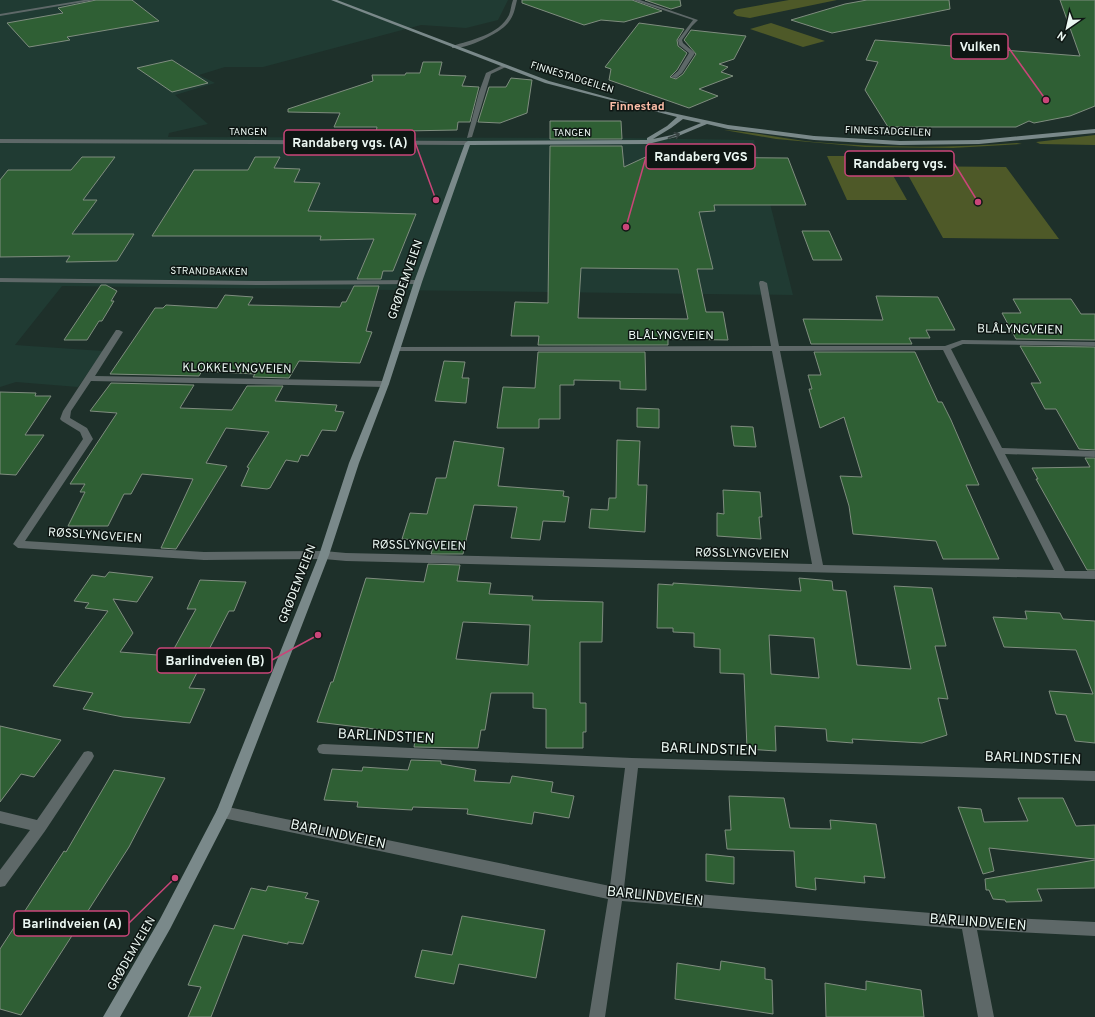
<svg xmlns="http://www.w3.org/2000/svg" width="1095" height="1017" font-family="Overpass,sans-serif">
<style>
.built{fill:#203b33}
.green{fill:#4e5928}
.building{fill:#2f5f34;stroke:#7f8d7f;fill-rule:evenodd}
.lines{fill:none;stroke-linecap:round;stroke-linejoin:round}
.street{fill:#5e6868;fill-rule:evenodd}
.secondary{fill:#7a898a;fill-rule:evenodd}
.oneway{stroke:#394443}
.labels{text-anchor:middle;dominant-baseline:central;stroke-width:3;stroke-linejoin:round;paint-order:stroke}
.far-street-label{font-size:10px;fill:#ebf7f2;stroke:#0e1613}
.far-quarter-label{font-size:12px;font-weight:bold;fill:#fcbda7;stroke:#0e1613}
.street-label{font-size:12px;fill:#ebf7f2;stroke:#0e1613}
.near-street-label{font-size:14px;fill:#ebf7f2;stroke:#0e1613}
.leader{fill:none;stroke:#ca4579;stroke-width:1.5}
.callout-dot{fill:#ca4579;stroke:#0e1613;stroke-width:1.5}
.callout{fill:#0e1613;stroke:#ca4579;stroke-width:1.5}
.callout-label{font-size:13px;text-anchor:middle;font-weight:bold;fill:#ebf7f2}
</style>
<rect width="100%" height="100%" fill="#1e302a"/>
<path class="built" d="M0 0H508L498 20 466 28 421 25 263 67H225L199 75 215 83 175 95 208 124 169 133 168 137 619 138 754 140 793 295 62 286 15 345 103 351 78 387 16 382 0 387Z"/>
<path class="green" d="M789 0H837L750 18 737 16 733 13 735 10 739 9Z
M771 23 825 41 803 47 750 29Z
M724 130C754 132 784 139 814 142 881 148 950 148 1017 143L1022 144 953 148 865 147 776 139Z
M1095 135V145L1040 144 1036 142Z
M827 156H882L907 200H847Z
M903 166 1006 167 1059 239 943 238Z"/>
<path class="building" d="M96 0H132L159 21 67 37 70 40 29 47 7 23 63 13 58 8Z
M522 0H632L662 11 624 22 601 20 584 25 522 3Z
M645 0H680L681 6 671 9Z
M867 0H949L950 9 832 33 791 20 845 4Z
M1060 0H1095V106L1070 116 1034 123 1029 121 1016 127H888L865 90 878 62 866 60 875 40 1080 56Z
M639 23 684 29 677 40 678 46 687 53 677 70 670 77 676 79 683 74 696 54 684 40 691 30 746 36 734 59 719 64 728 67 721 72 733 76 699 89 718 96 689 108 609 80 611 69 605 67Z
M172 60 208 83 172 92 137 68Z
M423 62H442L439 75 466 76 462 86 479 87 470 122H458L457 130 404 131 402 137 375 138 377 127H334L340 113 288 112V109L373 81 372 75H405L406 73H420Z
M511 78 532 80 527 113 500 123 478 122 489 87H506Z
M550 121H621L622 139H550Z
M550 146H622L624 167 652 154 661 157 788 158 806 205H714L715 211 699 212 713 269H697L706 312H723L728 340 668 339V345H538L539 336H511L515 302 548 303ZM581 268 678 269 688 319 578 318Z
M82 157H115L83 200H97L72 234H134L117 261 66 262 70 256 0 257V180L8 170H71Z
M255 157H280L274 168 300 169 294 182 320 183 308 211 416 214 393 271H383L381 279H357L374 239 320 240 321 236H152L194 170H248Z
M802 231H829L842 260H813Z
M101 285H106L117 291 111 301H114L102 321H99L87 340H64Z
M354 286H379L366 331 372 332 360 363 299 361 289 378 253 377 255 374 202 371 199 376 110 374 155 308H163L166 305 217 308 225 295 253 297 248 305 340 307 342 302H346Z
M876 296 938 297 955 330H926L930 338H909L912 344H811L803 319 883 320Z
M1013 299H1071L1081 314H1095V340L1016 339 1002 313H1021Z
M1020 346 1095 347V450L1079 449 1056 409H1045L1031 383H1041Z
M538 352H645L646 390 620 389V381L574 380V385H560V419H539V428H497L503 387 535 388Z
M814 352H915L938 402H942L951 420 979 485H966L999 559H943L936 541 853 534 849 506 840 476 862 477 844 417 820 428 809 389H812L808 375H821Z
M444 361 465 362 462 378H469L466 403 435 401Z
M111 383 194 385 180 408 232 410 247 386H283L275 401 337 405 335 411 344 412 336 431 322 430 308 456 301 455 298 462 286 460 270 488 267 489 241 486 249 468 247 467 269 432 226 428 206 463 227 466 176 549 161 548 193 479 142 474 131 494H124L108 526H68L85 492H80L85 484H70L117 413 90 411Z
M0 392 36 393 35 396H51L25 435H44L16 475 0 474Z
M637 408 659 409V428L637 427Z
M731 426 753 427 756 447 734 446Z
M617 440 640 441 638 485H647L645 532 589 528 591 509 608 510 609 498H616Z
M454 441 504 448 498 486 564 491 563 496 569 497 565 522 543 521 540 540 511 538 517 507 474 505 463 554H431L435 541 402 539 410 513 427 514 436 478H446Z
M1085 458H1095V570H1087L1036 479H1038L1032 468 1090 467Z
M723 490 760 492 762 517H759L761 539 717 536V513L724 514Z
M428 564 460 565 457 581 491 583 489 594 533 596 532 600 603 602 602 642H580V703H586V732H583V748H546V709L533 708V693H491L485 730H481L478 748 414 747 416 734 317 722 331 682H333L366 578 424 582ZM463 622 530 625 528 665 456 659Z
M109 572 153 577 137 602 113 599 133 633 120 652 170 656 196 609H187L200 580 246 582 234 611H229L189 688 205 689 190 723 123 717 83 709 93 693 53 686 108 611 85 608 89 603 74 601 92 575 105 577Z
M799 578 832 581 833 590 846 591 857 665 911 669 894 586 932 588 946 646H935L948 699 938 698 947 735 922 743 852 739 853 743 827 741 826 729 775 726 776 751 747 749 744 674 720 673V649L694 647V633L673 632V628H657L658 584 673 585V583L801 591ZM769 635 814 638 819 678 771 674Z
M1025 611 1060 613 1063 619 1095 621V743L1075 741 1066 715 1056 714 1049 691 1093 694 1076 650 1004 647 993 617 1027 619Z
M0 726 61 740 34 777 21 774 0 802Z
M411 760 441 761V764L476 770 474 781 510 783 512 776 553 782 551 792 574 796 569 818 534 812 532 824 467 814 468 809 413 807 412 810 357 807 358 802 324 800 332 769 362 771 363 767 408 770Z
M114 770 165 778 129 847 21 1015 0 1009V949L64 851 66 852Z
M729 796 784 798 790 828 831 829 830 820 876 824 885 878 864 876 865 883 815 878 816 890 796 887 794 851 727 849 725 830H731Z
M1018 798H1063L1076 826 1095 825V859L989 848 994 871 983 874 958 807 981 809 984 822 1028 821Z
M706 854 734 857V884L706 881Z
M1095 860V888L1037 889 1042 901 1006 902 1005 900 993 899 989 890H986L985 879Z
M268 886 308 893 305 898 319 901 303 944 288 942V944L243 935 211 1017H188L201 987 188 985 214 925 234 929 251 888 266 891Z
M462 916 545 930 536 978 459 964 454 984 415 977 422 950 452 955Z
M721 961 765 968V979L772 980 773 1014 675 999 677 963 720 970Z
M866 981 921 990 924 1017H826L825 983 866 990Z"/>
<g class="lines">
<path class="street" d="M84 0H95L0 16V14Z
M513 0H517C515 8 514 16 508 23 499 34 467 49 452 48V46C471 40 499 35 509 15 511 10 511 5 513 0Z
M633 0H640L698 20 692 26 682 40 683 43 695 53 682 73 676 78 671 77 678 71 689 53 679 45 678 40 693 20Z
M503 65 508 66 491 74 472 137 467 138 479 92 486 73Z
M0 139 468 141 471 143 468 145 0 143Z
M0 278 264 281 418 280 422 282 418 284 264 285 0 282Z
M760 281H763L767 283 779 346H945L962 340 1095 342V346L963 344 951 349 1002 448 1095 451V457L1005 454 1065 571H1095V579L346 561 324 559 204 560 18 548 13 544 83 439 80 432 62 421 60 419 63 411 116 330H119L123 332 95 376 385 381 389 384 385 387 91 381 71 411 70 418 87 428 93 439 25 541 204 552 324 551 346 553 812 564 772 351H397L393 349 397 347 771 346 759 283ZM943 350 1054 570 823 565 780 351Z
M323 744 632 758 1095 771V781L638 768 624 888 968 916 1095 922V936L977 930 994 1017H978L962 929 622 901 605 1017H589L608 899 223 818 218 816 216 812 218 808 223 806 610 886 625 768 323 754 319 753 317 749 319 745Z
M88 751 92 752 94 756 92 760 45 831 5 886 0 887V870L30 830 0 823V811L37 820 84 752Z"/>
<path class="secondary" d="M331 0H337L549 81 640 106 728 125 814 136 900 141 979 140 1095 129V133L979 144 900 145 814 140 728 129 707 124 676 137 648 144 470 145 422 282 389 384 359 463 329 555 230 812 170 929 120 1017H103L160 919 217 810 319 555 349 463 381 384 414 282 465 143 468 141 647 140V138L667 126 677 117 545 83ZM683 119 701 123 672 135 653 139 671 128Z"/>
</g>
<defs><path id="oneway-shaft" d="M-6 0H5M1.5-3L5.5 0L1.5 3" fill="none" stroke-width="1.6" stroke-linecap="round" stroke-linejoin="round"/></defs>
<use class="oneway" href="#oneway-shaft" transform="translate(674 136) rotate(-20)"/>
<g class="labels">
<g class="far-street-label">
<text transform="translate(572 78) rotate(17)">FINNESTADGEILEN</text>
<text x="248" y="132">TANGEN</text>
<text transform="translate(888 132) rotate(2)">FINNESTADGEILEN</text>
<text x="572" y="133">TANGEN</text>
<text transform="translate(209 272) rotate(1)">STRANDBAKKEN</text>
</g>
<g class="far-quarter-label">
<text x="637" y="107">Finnestad</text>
</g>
<g class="street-label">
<text transform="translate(406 280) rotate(-71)">GRØDEMVEIEN</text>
<text transform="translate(1020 330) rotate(1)">BLÅLYNGVEIEN</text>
<text x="671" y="336">BLÅLYNGVEIEN</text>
<text transform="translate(237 369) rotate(1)">KLOKKELYNGVEIEN</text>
<text transform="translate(95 536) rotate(4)">RØSSLYNGVEIEN</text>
<text transform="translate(419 546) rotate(1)">RØSSLYNGVEIEN</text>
<text transform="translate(742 554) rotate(1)">RØSSLYNGVEIEN</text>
<text transform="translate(298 584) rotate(-69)">GRØDEMVEIEN</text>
<text transform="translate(132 954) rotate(-60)">GRØDEMVEIEN</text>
</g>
<g class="near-street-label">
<text transform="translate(386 737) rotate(3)">BARLINDSTIEN</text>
<text transform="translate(709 750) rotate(2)">BARLINDSTIEN</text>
<text transform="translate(1033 759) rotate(2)">BARLINDSTIEN</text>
<text transform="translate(338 835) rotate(12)">BARLINDVEIEN</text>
<text transform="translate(655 897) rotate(6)">BARLINDVEIEN</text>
<text transform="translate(978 923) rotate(4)">BARLINDVEIEN</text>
</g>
</g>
<path class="leader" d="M1046 100L1008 47M436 200L415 142M626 227L646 157M978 202L954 163M318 635L272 660M175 878L129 923"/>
<g class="callout-dot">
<circle cx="1046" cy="100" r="4"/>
<circle cx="436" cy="200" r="4"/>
<circle cx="626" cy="227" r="4"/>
<circle cx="978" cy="202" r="4"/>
<circle cx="318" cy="635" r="4"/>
<circle cx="175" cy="878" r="4"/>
</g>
<g class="callout">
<rect x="951" y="34" width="57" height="25" rx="4"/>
<rect x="284" y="130" width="131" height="25" rx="4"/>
<rect x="646" y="144" width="109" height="25" rx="4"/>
<rect x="845" y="151" width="109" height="25" rx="4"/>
<rect x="157" y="648" width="115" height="25" rx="4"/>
<rect x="14" y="911" width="115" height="25" rx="4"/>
</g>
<g class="callout-label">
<text x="980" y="51">Vulken</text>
<text x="350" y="147">Randaberg vgs. (A)</text>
<text x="701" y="161">Randaberg VGS</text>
<text x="900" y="168">Randaberg vgs.</text>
<text x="215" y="665">Barlindveien (B)</text>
<text x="72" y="928">Barlindveien (A)</text>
</g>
<g transform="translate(1067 28) rotate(214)" stroke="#0e1613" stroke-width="3" paint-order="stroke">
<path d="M0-3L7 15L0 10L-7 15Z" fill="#ebf7f2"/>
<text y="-6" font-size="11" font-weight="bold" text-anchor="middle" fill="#ebf7f2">N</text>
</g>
</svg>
